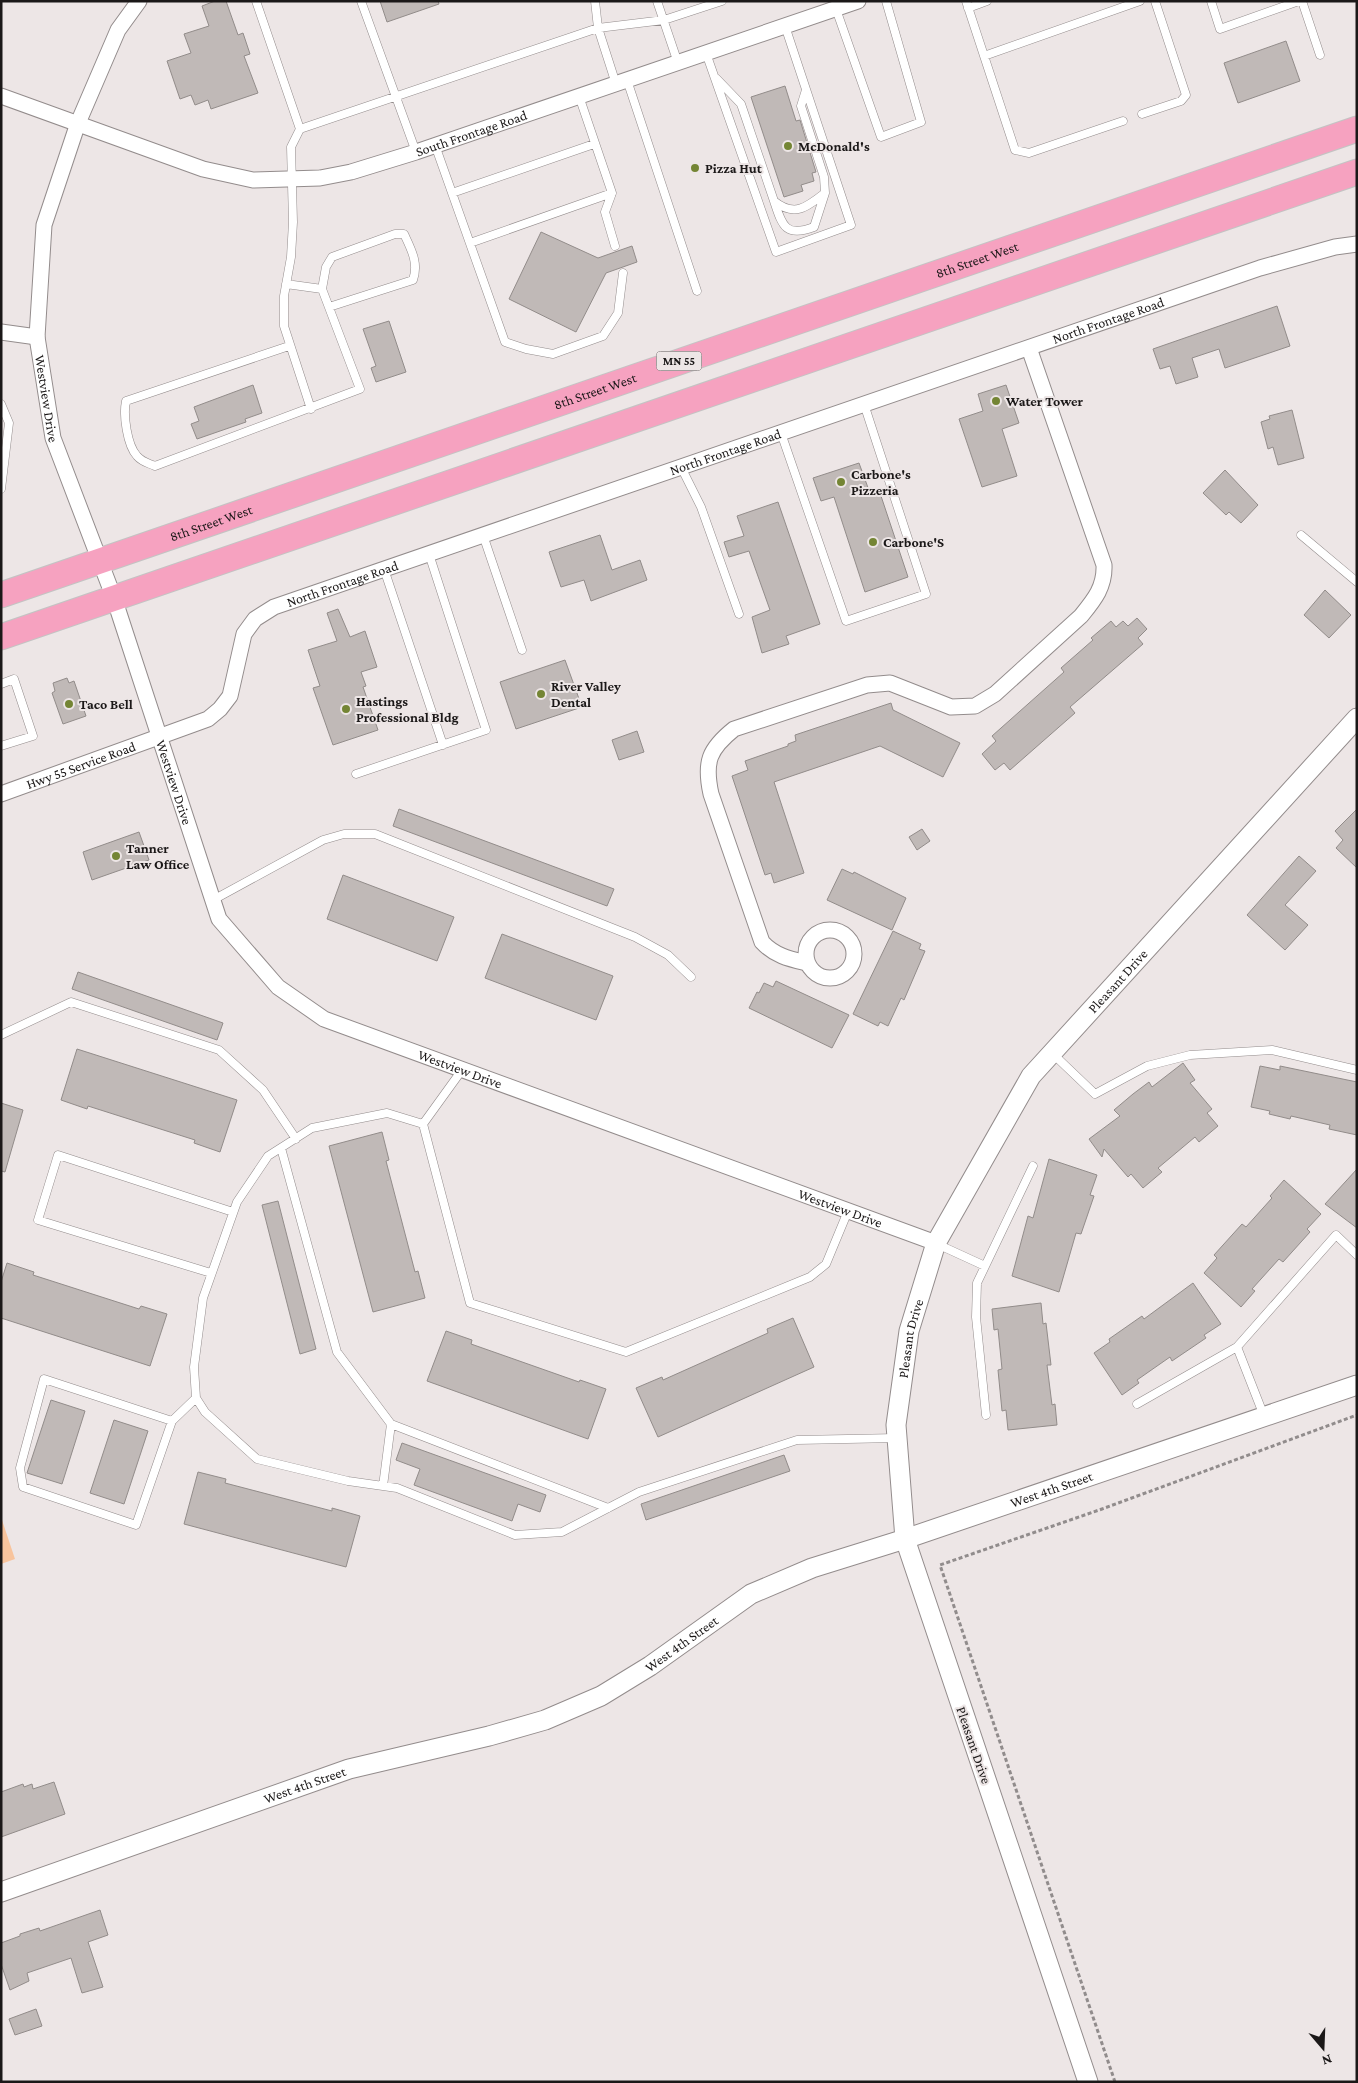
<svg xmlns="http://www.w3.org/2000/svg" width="1358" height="2083" font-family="'Crimson Pro',serif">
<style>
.green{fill:#f8c49d}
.building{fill:#c0b9b7;stroke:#928c8a}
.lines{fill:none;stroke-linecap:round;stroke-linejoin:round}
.service-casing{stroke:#938c8c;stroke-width:9}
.minor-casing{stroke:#938c8c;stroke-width:17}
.tertiary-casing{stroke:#938c8c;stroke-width:21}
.trunk-casing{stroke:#c4c3c3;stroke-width:27}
.path{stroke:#918c8c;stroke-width:3;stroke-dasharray:4 2.5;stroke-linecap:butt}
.service{stroke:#fff;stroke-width:8}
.minor{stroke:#fff;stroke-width:15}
.tertiary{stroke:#fff;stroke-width:19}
.trunk{stroke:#f6a2c0;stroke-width:25}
.poi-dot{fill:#748534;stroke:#ede6e6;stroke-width:2}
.labels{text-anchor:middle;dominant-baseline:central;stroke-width:4;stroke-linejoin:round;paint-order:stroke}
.shield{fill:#ede6e6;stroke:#5a5656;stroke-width:1}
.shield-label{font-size:12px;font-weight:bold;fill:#1b1818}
.street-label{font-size:14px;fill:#1b1818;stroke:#ede6e6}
.poi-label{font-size:14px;font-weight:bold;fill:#1b1818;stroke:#ede6e6;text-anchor:start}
</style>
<rect width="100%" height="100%" fill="#ede6e6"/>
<path class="green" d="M1 1517 15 1559 1 1564Z"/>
<path class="building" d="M215 1H226L238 35 243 33 250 54 244 56 258 93 211 109 208 100 195 105 191 95 180 99 167 61 191 53 184 34 209 26 202 6Z
M380 1H438L439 4 387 22Z
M1286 41 1300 81 1238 103 1224 63Z
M785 86 796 121 800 120 816 172 812 173 814 181 801 185 803 191 784 197 751 97Z
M541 232 598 258 632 246 637 262 606 273 576 332 509 299Z
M1277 306 1290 346 1225 368 1219 349 1192 358 1198 377 1176 384 1170 366 1160 369 1153 349Z
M389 321 406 372 376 382 371 368 376 366 363 329Z
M253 385 262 413 245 419 246 422 197 439 191 424 199 421 194 407Z
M1006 385 1019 423 1002 429 1017 476 982 487 959 419 983 411 978 394Z
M1292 410 1304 458 1278 465 1273 447 1268 449 1261 422 1270 419 1269 416Z
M859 463 871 496 880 493 908 577 865 592 834 497 821 501 813 478Z
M1225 470 1258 505 1241 523 1229 512 1226 515 1203 493Z
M778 502 820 624 786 636 789 644 762 653 752 617 770 610 749 551 729 557 724 542 744 536 737 516Z
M600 535 612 570 640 560 647 580 591 601 584 580 561 587 549 552Z
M1325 590 1351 615 1329 638 1304 615Z
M338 609 350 637 365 631 377 667 361 672 366 686 363 687 378 730 333 745 313 688 320 686 308 650 337 641 327 613Z
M1137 618 1147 629 1138 638 1143 644 1070 707 1075 713 1010 770 1004 763 995 770 982 754 996 741 992 736 1064 672 1061 668 1093 640 1091 638 1111 621 1116 627 1123 621 1128 626Z
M565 660 582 707 516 729 500 682Z
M67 678 69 683 74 681 86 716 63 724 52 693 55 691 53 683Z
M891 703 893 710 960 743 943 777 880 746 774 782 804 873 774 883 771 873 765 875 732 776 748 770 745 761 788 746V744L796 741 795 735Z
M637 731 644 752 619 760 612 740Z
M399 809 614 889 607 906 393 826Z
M1357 809V868L1336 848 1343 840 1335 831Z
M922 829 930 841 917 850 909 837Z
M139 832 149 860 92 880 83 852Z
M1299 856 1316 871 1285 905 1308 925 1285 950 1247 915Z
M842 869 853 874 854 872 906 898 892 930 827 900Z
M343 875 454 917 437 961 327 919Z
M893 931 921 944 919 949 925 951 904 1000 901 998 888 1026 880 1022 878 1026 853 1014Z
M502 934 613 976 596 1020 485 978Z
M78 972 223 1023 217 1040 72 989Z
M776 981 849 1015 832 1048 749 1008 757 992 759 993 764 983 773 987Z
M77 1049 237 1100 220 1152 194 1143 195 1140 88 1106 87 1109 61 1100Z
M1183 1063 1195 1080 1190 1083 1212 1109 1207 1113 1218 1126 1199 1142 1195 1137 1158 1168 1162 1172 1143 1188 1131 1174 1128 1177 1104 1149 1102 1157 1089 1139 1120 1116 1114 1110 1133 1094 1149 1082 1152 1087Z
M1260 1066 1280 1070V1066L1357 1082V1135L1329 1129 1330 1125 1291 1116 1290 1119 1269 1114 1270 1111 1251 1107Z
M1 1103 23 1110 5 1172 1 1171Z
M382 1132 389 1160 386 1161 415 1272 418 1271 425 1298 373 1312 329 1146Z
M1049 1159 1097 1175 1090 1195 1094 1196 1081 1234 1076 1233 1059 1292 1012 1276 1028 1216 1033 1218Z
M1357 1169V1228L1325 1204Z
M1284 1180 1321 1214 1307 1229 1310 1232 1283 1262 1279 1259 1252 1289 1255 1291 1241 1307 1204 1273 1217 1258 1214 1255 1242 1224 1246 1227 1272 1198 1270 1196Z
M278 1201 316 1349 300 1354 262 1205Z
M7 1263 34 1272 33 1275 139 1309 141 1306 167 1314 150 1366 1 1318V1282Z
M1193 1283 1221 1324 1204 1335 1206 1338 1172 1361 1170 1357 1137 1380 1139 1383 1122 1395 1094 1353 1110 1342 1109 1339 1142 1316 1144 1319Z
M1041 1303 1043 1324 1046 1323 1051 1365H1047L1052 1405 1055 1404 1057 1425 1008 1430 1006 1410 1002 1411 998 1370 1002 1369 998 1329 994 1330 992 1309Z
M793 1318 814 1367 658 1437 636 1388 662 1377 663 1380 768 1333 767 1329Z
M446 1331 472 1340 471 1344 579 1382 580 1380 606 1389 588 1439 427 1381Z
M51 1400 85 1411 62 1484 27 1473Z
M114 1420 148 1431 124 1504 90 1493Z
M402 1443 546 1495 540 1512 518 1504 512 1521 414 1485 420 1469 396 1460Z
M784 1455 790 1471 646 1520 641 1504Z
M198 1472 226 1479 225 1483 332 1511V1508L360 1516 346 1567 184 1524Z
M54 1782 65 1814 1 1837V1792L23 1784 24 1787 32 1784 33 1789Z
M100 1910 108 1935 88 1942 103 1987 82 1993 71 1958 27 1973 29 1981 10 1990 1 1964V1943L20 1936V1934L39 1928 40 1931Z
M36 2009 42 2026 15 2035 9 2019Z"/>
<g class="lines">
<defs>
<path id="service" d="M256 1 300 129 291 147 293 222 291 257 284 296V326L311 409
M361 1 416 152
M595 1 598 28 616 84
M657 1 678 63
M966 1 1015 150 1029 153 1123 121
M1211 1 1220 29 1299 1
M1302 1 1320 55
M968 8 987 1
M836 9 881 137 921 122 886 1
M706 53 776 252 851 225 785 26
M984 56 1140 1
M717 79 741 104 774 201C794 217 806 208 825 193L824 177 801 106 806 90
M627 80 697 291
M579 96 612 193 605 212 615 246
M1142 114 1181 101 1186 95 1155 1
M300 129 598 28 664 20 722 1
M435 145 505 342 526 349 553 354 603 336 618 313 623 273
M452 193 594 144
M774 201C782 225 785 238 814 227L825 193
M470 243 612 193
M286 284 322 289 360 389 155 466C148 463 142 462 137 456 127 445 123 415 126 401L289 346
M322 289 326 267 332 257 395 234H404C411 249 419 263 413 280L329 307
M1 404 9 423 1 489
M781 433 846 621 926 594 864 404
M681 467 701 507 739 614
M483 535 522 650
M1301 535 1357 582
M384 569 443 745
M1 684 14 679 33 736 1 746
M356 774 486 730 429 554
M213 900 323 840 344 834H375L635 937 668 955 691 977
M1 1035 71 1002 219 1050 263 1090 296 1139
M1052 1053 1095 1094 1147 1066 1190 1055 1272 1050 1357 1070
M462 1070 423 1124 387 1113 312 1128 268 1156 237 1202 203 1298 194 1367 196 1398 205 1412 257 1459 348 1481 397 1488 515 1535 562 1532 639 1492 797 1440 897 1438
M423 1124 470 1303 626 1352 810 1277 826 1264 848 1211
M281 1148 337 1352 391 1424
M937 1244 985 1266
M211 1273 38 1220 58 1155 233 1212
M1237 1347 1264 1416
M1137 1404 1237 1347 1336 1235 1357 1255
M986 1415 976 1317 977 1283 1033 1166
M172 1421 44 1379 20 1468 23 1487 136 1525 172 1421 196 1398
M383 1486 391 1424 608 1508"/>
<g id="minor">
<path id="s1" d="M139 1 118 30 78 123 44 225 37 337 53 438 114 598 219 919 278 987 324 1019 936 1243"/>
<path id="s2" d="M1 96 203 169 253 180 320 178 351 172 416 152 858 1"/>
<path d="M1 332 37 337"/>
<path id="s3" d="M1 794 208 719 220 709 230 696 244 634 255 619 274 607 1260 268 1335 247 1357 244"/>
<circle cx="830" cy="954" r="24"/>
<path d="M807 963C790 959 775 956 762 942L711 794C704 762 709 749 734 729L867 685 890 683 951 707 975 706 995 694 1081 616C1094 600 1105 587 1104 565L1029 348"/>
</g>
<g id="tertiary">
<path id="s4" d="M1 1892 349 1769 489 1736 545 1720 601 1696 650 1666 751 1594 812 1568 905 1539 1357 1385"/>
<path id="s5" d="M1088 2082 905 1539 896 1425 909 1331 936 1243 1031 1076 1357 718"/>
</g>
<g id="trunk">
<path id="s6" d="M1 595 1357 129"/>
<path d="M1 637 1357 172"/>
</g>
</defs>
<use href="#service" class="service-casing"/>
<use href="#minor" class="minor-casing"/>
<use href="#tertiary" class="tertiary-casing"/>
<use href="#trunk" class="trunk-casing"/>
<path class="path" d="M1115 2082 940 1565 1102 1509 1357 1415"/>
<use href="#service" class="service"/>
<use href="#minor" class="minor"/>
<use href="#tertiary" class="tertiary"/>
<use href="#trunk" class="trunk"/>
</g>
<g class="poi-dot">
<circle cx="788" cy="146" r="5"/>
<circle cx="695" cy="168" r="5"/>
<circle cx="996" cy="401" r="5"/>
<circle cx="841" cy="482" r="5"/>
<circle cx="873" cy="542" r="5"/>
<circle cx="541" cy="694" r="5"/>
<circle cx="69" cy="704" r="5"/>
<circle cx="346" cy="709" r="5"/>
<circle cx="116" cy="856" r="5"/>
</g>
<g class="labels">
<rect class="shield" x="656.5" y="351.5" width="45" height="19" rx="4"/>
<g class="shield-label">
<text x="679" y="361">MN 55</text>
</g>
<g class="street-label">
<text stroke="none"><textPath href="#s2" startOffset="491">South Frontage Road</textPath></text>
<text stroke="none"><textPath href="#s6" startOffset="1032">8th Street West</textPath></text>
<text stroke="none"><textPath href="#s3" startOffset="1239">North Frontage Road</textPath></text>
<text stroke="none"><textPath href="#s6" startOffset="628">8th Street West</textPath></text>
<text stroke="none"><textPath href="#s1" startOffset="419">Westview Drive</textPath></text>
<text stroke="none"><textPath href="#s3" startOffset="834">North Frontage Road</textPath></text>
<text stroke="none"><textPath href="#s6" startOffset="222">8th Street West</textPath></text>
<text stroke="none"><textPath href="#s3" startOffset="429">North Frontage Road</textPath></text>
<text stroke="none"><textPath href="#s3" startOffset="85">Hwy 55 Service Road</textPath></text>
<text stroke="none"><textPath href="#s1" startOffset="824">Westview Drive</textPath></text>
<text stroke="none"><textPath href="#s5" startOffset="1195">Pleasant Drive</textPath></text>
<text stroke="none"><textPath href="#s1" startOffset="1259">Westview Drive</textPath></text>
<text stroke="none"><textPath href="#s1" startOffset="1664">Westview Drive</textPath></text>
<text stroke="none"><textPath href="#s5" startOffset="775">Pleasant Drive</textPath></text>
<text stroke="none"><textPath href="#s4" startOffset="1132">West 4th Street</textPath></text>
<text stroke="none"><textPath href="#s4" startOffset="728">West 4th Street</textPath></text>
<text transform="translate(974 1745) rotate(71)">Pleasant Drive</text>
<text stroke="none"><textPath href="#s4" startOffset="322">West 4th Street</textPath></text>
</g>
<g class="poi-label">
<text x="798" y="146">McDonald's</text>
<text x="705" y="168">Pizza Hut</text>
<text x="1006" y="401">Water Tower</text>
<text x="851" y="474">Carbone's<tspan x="851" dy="16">Pizzeria</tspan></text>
<text x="883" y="542">Carbone'S</text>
<text x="551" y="686">River Valley<tspan x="551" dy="16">Dental</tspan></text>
<text x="356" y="701">Hastings<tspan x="356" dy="16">Professional Bldg</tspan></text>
<text x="79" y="704">Taco Bell</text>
<text x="126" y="848">Tanner<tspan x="126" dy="16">Law Office</tspan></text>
</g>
</g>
<rect width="1358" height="2083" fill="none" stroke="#1b1818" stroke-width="5"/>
<g transform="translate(1323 2048) rotate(161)" stroke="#ede6e6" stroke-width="4" paint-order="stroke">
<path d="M0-4L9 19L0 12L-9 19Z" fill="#1b1818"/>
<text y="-8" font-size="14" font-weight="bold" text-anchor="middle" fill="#1b1818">N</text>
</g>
</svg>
